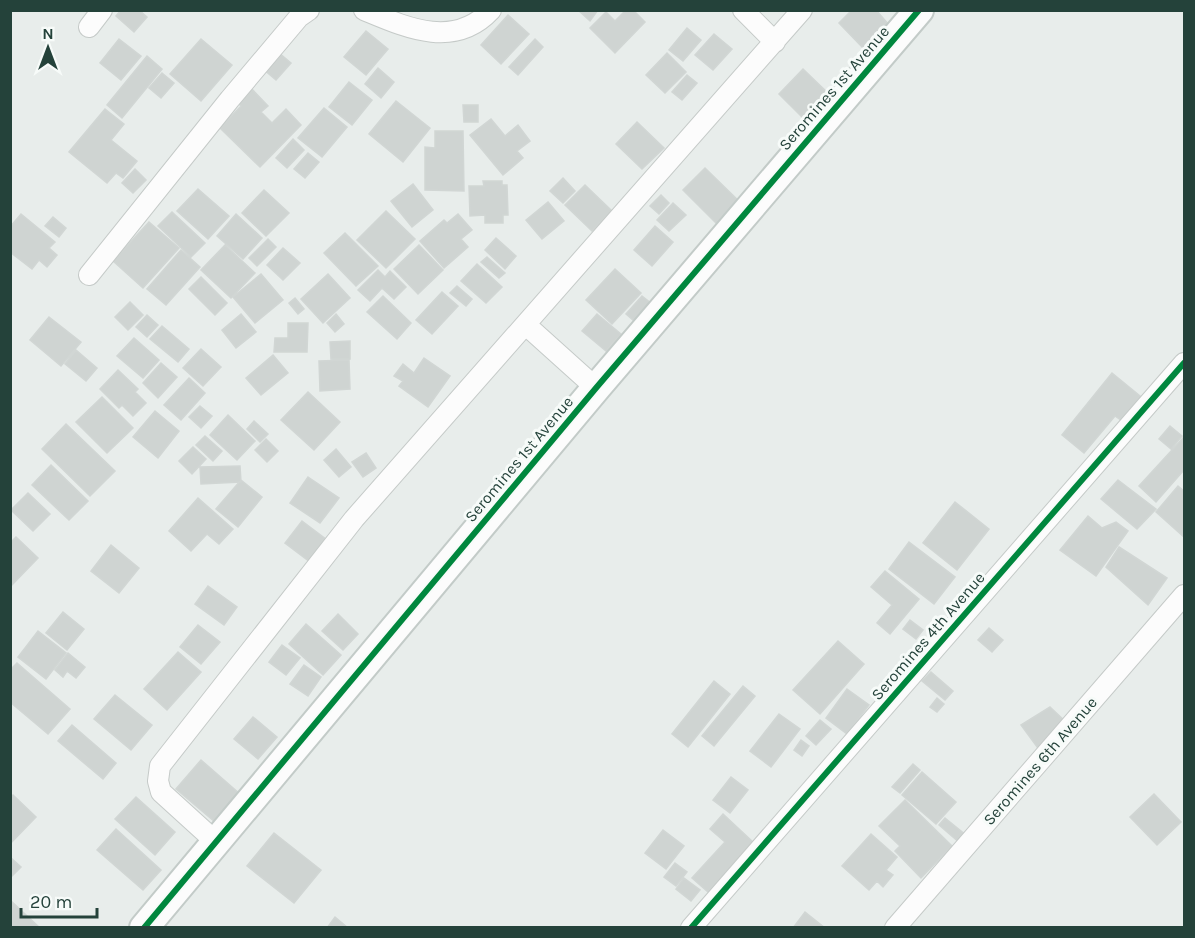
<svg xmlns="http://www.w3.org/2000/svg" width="1195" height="938" font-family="Karla,sans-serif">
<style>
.building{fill:#cfd4d2;stroke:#d1d6d4;stroke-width:1.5}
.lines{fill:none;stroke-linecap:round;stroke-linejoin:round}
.street-casing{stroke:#c5cac8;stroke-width:22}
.secondary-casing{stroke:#c3cbc8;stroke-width:32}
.street{stroke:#fcfcfc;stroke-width:20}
.secondary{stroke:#fcfcfc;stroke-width:28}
.cycleway-casing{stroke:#f7fbf9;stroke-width:10}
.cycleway{stroke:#00873e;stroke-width:6}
.labels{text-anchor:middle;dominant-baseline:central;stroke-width:6;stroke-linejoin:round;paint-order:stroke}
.street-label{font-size:16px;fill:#24423a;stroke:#f7fbf9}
</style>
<rect width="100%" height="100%" fill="#e8edeb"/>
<path class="building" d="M121 10H139L147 17 134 32 116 16Z
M578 10H598L590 21Z
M626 10H633L645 22 615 53 590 28 606 12 615 21Z
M852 10H876L889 25 863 48 839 23Z
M508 15 529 34 501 64 481 45Z
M687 28 701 40 683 61 669 50Z
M366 31 388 49 366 75 344 57Z
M714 34 732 49 713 70 695 55Z
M119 39 141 56 121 80 100 63Z
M201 39 232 65 201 101 170 74Z
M535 39 543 47 518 75 509 67Z
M278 52 291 63 276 80 263 69Z
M667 53 686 72 665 93 646 75Z
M147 56 162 69 122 118 107 105Z
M378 68 394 82 381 98 365 84Z
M803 69 831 96 806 121 779 94Z
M162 73 174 83 161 98 149 88Z
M687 75 697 83 682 100 672 92Z
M349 82 372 100 352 125 329 107Z
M247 84 268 106 261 112 272 123 286 109 301 125 260 167 220 128 241 106 233 98Z
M396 101 430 128 403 162 369 134Z
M463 105H478V122H464Z
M324 108 347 127 322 157 298 138Z
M105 109 124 124 111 140 137 161 123 178 116 173 107 183 69 152Z
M491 119 505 136 518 125 530 141 517 151 523 158 503 175 470 135Z
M637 122 664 148 642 169 616 144Z
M435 131H463L464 191 425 190V147L435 148Z
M293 139 304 150 287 168 276 158Z
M308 153 319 162 305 178 294 169Z
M705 168 747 209 725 232 683 190Z
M135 169 146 180 133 193 122 183Z
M563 178 575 191 563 203 550 191Z
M483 181H502V185H507L508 215H503V223H485V215L470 216 469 186H484Z
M413 184 433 210 412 227 391 201Z
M585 185 612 211 592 231 565 205Z
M198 189 229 216 208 239 177 211Z
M264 190 289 213 266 236 242 213Z
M661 195 669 203 659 214 650 206Z
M548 202 564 221 542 239 526 220Z
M673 203 686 215 669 231 657 220Z
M386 211 415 239 386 268 357 240Z
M172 212 205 243 191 257 158 226Z
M21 214 55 242 49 248 57 255 47 267 39 260 32 269 10 252V227Z
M236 214 262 238 243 259 217 236Z
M458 214 472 230 461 239 468 247 444 268 420 241 444 220 447 223Z
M53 217 66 228 59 237 45 226Z
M149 222 179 248 143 288 113 261Z
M655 226 673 242 652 266 634 250Z
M345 233 378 266 356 286 324 253Z
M496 238 516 256 505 269 485 250Z
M268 239 276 247 257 266 249 258Z
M225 245 255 273 231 298 201 270Z
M419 245 443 270 418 294 394 269Z
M283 248 300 263 283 280 267 265Z
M181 250 200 267 166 305 147 289Z
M487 257 505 273 499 278 481 262Z
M477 264 502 287 486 303 461 281Z
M615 269 641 293 612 324 586 300Z
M378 270 385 277 390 271 406 287 394 299 382 288 370 301 358 290Z
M261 274 283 300 255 323 233 297Z
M328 274 350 298 323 323 301 299Z
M201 277 227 303 215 315 189 289Z
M457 286 472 299 466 306 450 293Z
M442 292 458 306 432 334 416 320Z
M383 296 411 323 397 339 367 312Z
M642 296 651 303 634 321 626 314Z
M295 298 304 309 298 314 289 303Z
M130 302 143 315 128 330 115 317Z
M241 314 256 332 236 348 222 330Z
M336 314 344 324 335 332 327 323Z
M597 314 621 334 606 351 582 331Z
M147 315 158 325 147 337 136 327Z
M49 317 81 342 61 366 30 340Z
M288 323H308L307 352H274L275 338H288Z
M162 326 189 349 178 362 150 339Z
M134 338 159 360 143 378 117 356Z
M350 341V359H331L330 342Z
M201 349 221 367 203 386 183 368Z
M76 350 97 368 86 381 65 364Z
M273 355 288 373 261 395 246 378Z
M424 358 450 376 428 407 399 386 403 381 394 376 403 364 414 373Z
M349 360 350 389 320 391 319 361Z
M161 363 177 377 158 398 143 383Z
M118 370 138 389 135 392 146 403 133 416 122 405 119 408 100 389Z
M1112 373 1145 400 1125 423 1115 416 1084 453 1062 435Z
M189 378 205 393 181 420 164 405Z
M308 392 340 422 314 450 281 420Z
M102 397 133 428 107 453 76 422Z
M200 406 212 416 201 428 189 417Z
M155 411 179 431 158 458 133 437Z
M228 415 255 441 237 460 210 435Z
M254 421 268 434 260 442 247 429Z
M66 424 115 471 90 496 42 449Z
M1170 426 1182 436 1171 449 1159 439Z
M205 436 222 451 213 461 196 445Z
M1184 437V470L1156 502 1139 486Z
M266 439 278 451 267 462 255 450Z
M193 447 206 459 192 474 179 461Z
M336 449 351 467 339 477 324 460Z
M366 453 376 468 363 477 352 462Z
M51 465 88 501 69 520 32 485Z
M240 466 241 482 201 484 200 467Z
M308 477 339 498 320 523 290 503Z
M241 480 262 497 238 527 216 509Z
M1118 480 1156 509 1137 529 1101 499Z
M1178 486 1184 491V537L1156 512Z
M28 493 50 514 33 531 11 510Z
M198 498 233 529 219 544 207 534 191 551 169 531Z
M955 502 989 529 957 570 923 543Z
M1088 516 1102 528 1116 522 1128 531 1096 576 1060 550Z
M302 521 327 540 310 562 285 543Z
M16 537 38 558 11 586 10 543Z
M909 542 955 577 934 604 889 569Z
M111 545 139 568 119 593 91 571Z
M1119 547 1167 578 1148 605 1106 567Z
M885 571 919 599 890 634 877 623 892 605 871 587Z
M208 586 237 607 224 625 195 604Z
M63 612 84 629 67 650 46 633Z
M338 614 358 634 343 650 322 631Z
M910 620 923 630 916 639 903 629Z
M306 624 341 655 323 675 289 644Z
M198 625 220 642 201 664 180 647Z
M989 628 1003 640 992 652 978 640Z
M38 631 66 653 46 679 18 657Z
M838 641 864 664 820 714 793 690Z
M282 645 300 658 286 675 269 662Z
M178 652 201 672 167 710 144 689Z
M68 653 85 667 76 678 67 671 63 677 55 670Z
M17 663 70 709 48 734 10 702V670Z
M304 665 321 677 308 696 290 684Z
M931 672 953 691 945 700 922 681Z
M714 681 730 694 688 747 672 734Z
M743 686 755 696 714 746 702 736Z
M847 689 869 705 847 734 826 718Z
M115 695 152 725 131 750 94 719Z
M937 698 944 704 937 712 930 707Z
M1050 707 1066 722 1043 755 1021 725Z
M779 714 800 729 771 767 750 751Z
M253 717 277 737 258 759 234 739Z
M820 720 831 729 816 745 806 736Z
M72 725 116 763 103 779 58 741Z
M801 740 809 746 802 756 794 750Z
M201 760 240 794 215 822 176 789Z
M913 764 920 770 900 793 892 787Z
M922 772 956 802 936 824 902 795Z
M731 777 748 790 730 813 713 800Z
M1154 794 1181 822 1157 845 1130 817Z
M13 795 36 817 10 844V798Z
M136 797 175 832 155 855 115 819Z
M905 800 952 846 921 878 895 851 900 846 879 826Z
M723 814 753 842 708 892 692 878 725 842 710 829Z
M945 818 967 836 961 844 939 825Z
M116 829 161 870 143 890 97 850Z
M663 830 684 846 666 869 645 853Z
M274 833 321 870 294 903 247 866Z
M871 834 897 857 886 870 893 875 883 887 877 881 869 890 842 866Z
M10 857 21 867 10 878Z
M675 863 687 872 676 886 664 877Z
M684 878 700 890 691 901 676 889Z
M10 900 40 928H10Z
M805 912 825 928H793Z
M335 917 348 928H327Z"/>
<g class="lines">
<defs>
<path id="street" d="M364 10C405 27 454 50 491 10
M743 10 775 42
M89 27 102 10
M89 275 230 99 299 17 309 10
M526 325 596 388
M216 842 161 792 158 781 160 766 354 519 802 10
M691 928 1184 363
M895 928 1184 595"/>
<path id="secondary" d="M144 928 596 388 919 10"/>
</defs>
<use href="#street" class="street-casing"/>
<use href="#secondary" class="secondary-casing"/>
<use href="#street" class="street"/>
<use href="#secondary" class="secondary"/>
<defs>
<path id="cycleway" d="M144 928 596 388 919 10
M691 928 1184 363"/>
</defs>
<use href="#cycleway" class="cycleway-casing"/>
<use href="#cycleway" class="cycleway"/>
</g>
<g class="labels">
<g class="street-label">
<text transform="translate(834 88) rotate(-49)">Seromines 1st Avenue</text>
<text transform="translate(519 459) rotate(-50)">Seromines 1st Avenue</text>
<text transform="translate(928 636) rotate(-49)">Seromines 4th Avenue</text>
<text transform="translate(1040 761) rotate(-49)">Seromines 6th Avenue</text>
</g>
</g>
<rect width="1195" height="938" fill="none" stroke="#24423a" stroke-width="24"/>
<g transform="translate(48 48)" stroke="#f7fbf9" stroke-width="4.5" paint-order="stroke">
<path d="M0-4.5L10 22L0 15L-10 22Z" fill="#24423a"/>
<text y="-9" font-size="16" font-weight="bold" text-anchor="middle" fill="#24423a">N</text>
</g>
<path d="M21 908v9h76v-9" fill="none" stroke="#24423a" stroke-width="3"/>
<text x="30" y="908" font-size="18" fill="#24423a" stroke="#f7fbf9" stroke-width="4.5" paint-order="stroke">20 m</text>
</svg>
